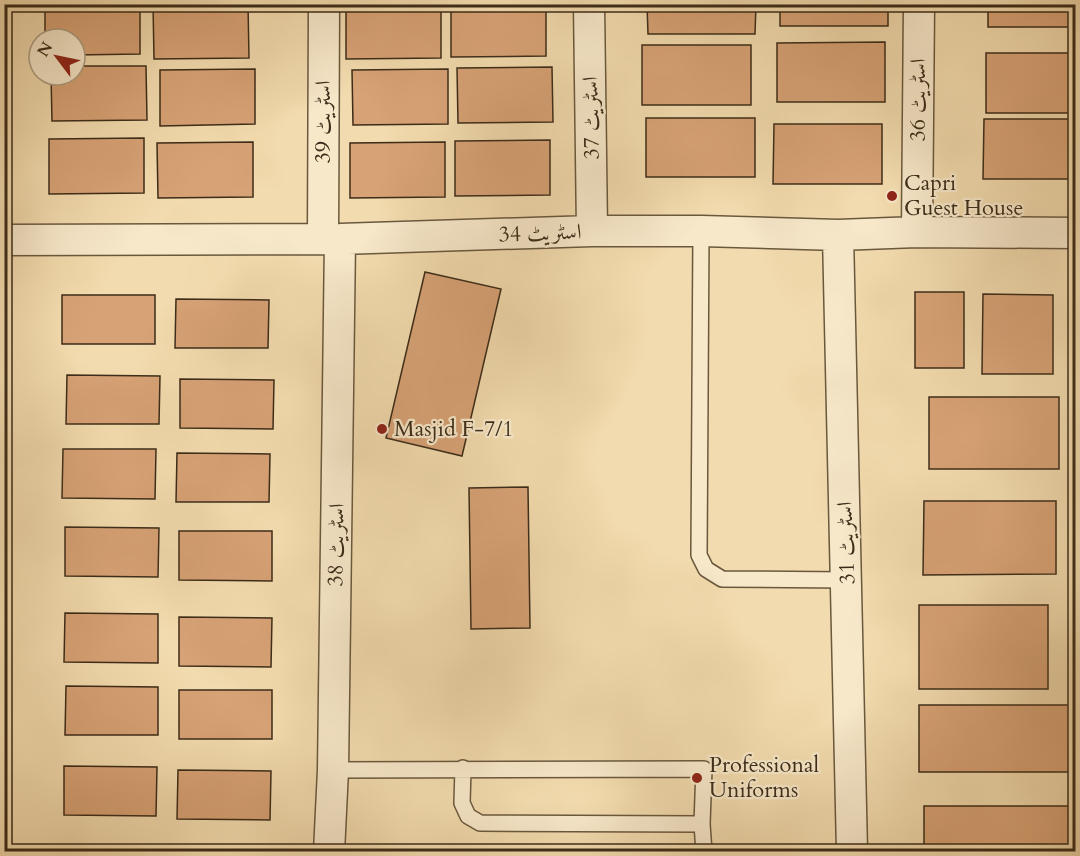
<svg xmlns="http://www.w3.org/2000/svg" width="1080" height="856" font-family="Cardo,Amiri,serif">
<style>
.building{fill:#d7a275;stroke:#3c2c19;stroke-width:1.5}
.lines{fill:none;stroke-linecap:round;stroke-linejoin:round}
.lane-casing{stroke:#6a583e;stroke-width:18}
.street-casing{stroke:#6a583e;stroke-width:33}
.lane{stroke:#f7e8ca;stroke-width:15}
.street{stroke:#f7e8ca;stroke-width:30}
.poi-dot{fill:#8f2418;stroke:#f7e8ca;stroke-width:2}
.labels{text-anchor:middle;dominant-baseline:central;stroke-width:4.5;stroke-linejoin:round;paint-order:stroke}
.street-label{font-size:22px;fill:#3c2c19;stroke:#f7e8ca}
.poi-label{font-size:22px;fill:#3c2c19;stroke:#f7e8ca;text-anchor:start}
</style>
<rect width="100%" height="100%" fill="#f2dbae"/>
<filter id="stains"><feTurbulence type="fractalNoise" baseFrequency=".00333" numOctaves="4"/><feColorMatrix values="0 0 0 0 .2 0 0 0 0 .09 0 0 0 0 .02 0 0 0 .5 -.17"/></filter>
<radialGradient id="worn" r=".72"><stop offset=".6" stop-color="#630" stop-opacity="0"/><stop offset="1" stop-color="#630" stop-opacity=".3"/></radialGradient>
<path class="building" d="M45 4H140V54L75 55V39H45Z
M153 4H248L249 58 154 59Z
M346 4H441V58L346 59Z
M451 4H546V56L451 57Z
M647 4H756L755 34H648Z
M780 4H888V26H780Z
M988 4H1076V27H988Z
M885 42V102H777V43Z
M642 45H751V105H642Z
M986 53H1076V113H986Z
M75 66H146L147 120 52 121 51 75H75Z
M552 67 553 122 458 123 457 68Z
M255 69V124L160 126V70Z
M448 69V124L353 125 352 70Z
M646 118H755V177H646Z
M984 119H1076V179H983Z
M774 124H882V184H773Z
M144 138V193L49 194V139Z
M550 140V195L455 196V141Z
M253 142V197L158 198 157 143Z
M445 142V197L350 198V143Z
M425 272 501 289 462 456 386 438Z
M915 292H964V368H915Z
M983 294 1053 295V374H982Z
M62 295H155V344H62Z
M176 299 269 300 268 348H175Z
M67 375 160 376 159 424H66Z
M180 379 274 380 273 429 180 428Z
M929 397H1059V469H929Z
M63 449H156L155 499 62 498Z
M177 453 270 454 269 502H176Z
M528 487 530 628 471 629 469 488Z
M924 501H1056V574L923 575Z
M65 527 159 528 158 577 65 576Z
M179 531H272V581L179 580Z
M919 605H1048V689H919Z
M65 613 158 614V663L64 662Z
M179 617 272 618 271 667 179 666Z
M66 686 158 687V735H65Z
M179 690H272V739H179Z
M919 705H1071V772H919Z
M64 766 157 767 156 816 64 815Z
M178 770 271 771 270 820 177 819Z
M924 806H1076V852H924Z
M65 846 159 847V852H65Z"/>
<g class="lines">
<defs>
<path id="lane" d="M701 231 699 555 706 569 722 579 847 580
M463 768 462 803 468 816 480 823 702 824
M333 770 704 769 702 824 704 852"/>
<path id="street" d="M589 4 592 231
M917 232 919 4
M838 235 852 852
M323 239 324 4
M4 240 340 239 592 231H701L838 235 917 232 1076 233
M329 852 333 770 340 239"/>
</defs>
<use href="#lane" class="lane-casing"/>
<use href="#street" class="street-casing"/>
<use href="#lane" class="lane"/>
<use href="#street" class="street"/>
</g>
<g class="poi-dot">
<circle cx="892" cy="196" r="6"/>
<circle cx="382" cy="429" r="6"/>
<circle cx="697" cy="778" r="6"/>
</g>
<g class="labels">
<g class="street-label">
<text transform="translate(918 100) rotate(-90)">اسٹریٹ 36</text>
<text transform="translate(591 118) rotate(-91)">اسٹریٹ 37</text>
<text transform="translate(323 122) rotate(-90)">اسٹریٹ 39</text>
<text transform="translate(540 233) rotate(-2)">اسٹریٹ 34</text>
<text transform="translate(846 543) rotate(-92)">اسٹریٹ 31</text>
<text transform="translate(336 545) rotate(-89)">اسٹریٹ 38</text>
</g>
<g class="poi-label">
<text x="904" y="183">Capri<tspan x="904" dy="25">Guest House</tspan></text>
<text x="394" y="429">Masjid F-7/1</text>
<text x="709" y="765">Professional<tspan x="709" dy="25">Uniforms</tspan></text>
</g>
</g>
<rect width="1080" height="856" fill="none" stroke="#f2dbae" stroke-width="24"/>
<rect x="6" y="6" width="1068" height="844" fill="none" stroke="#3c2c19" stroke-width="3"/>
<rect x="12" y="12" width="1056" height="832" fill="none" stroke="#3c2c19" stroke-width="1.5"/>
<g transform="translate(57 57) rotate(302)"><circle r="28" fill="#f7e8ca" stroke="#ac9d83" stroke-width="1.5"/>
<path d="M0-4.5L10 22L0 15L-10 22Z" fill="#8f2418"/>
<text y="-9" font-size="16" font-weight="bold" text-anchor="middle" fill="#3c2c19">N</text>
</g>
<rect width="100%" height="100%" filter="url(#stains)"/>
<rect width="100%" height="100%" fill="url(#worn)"/>
</svg>
